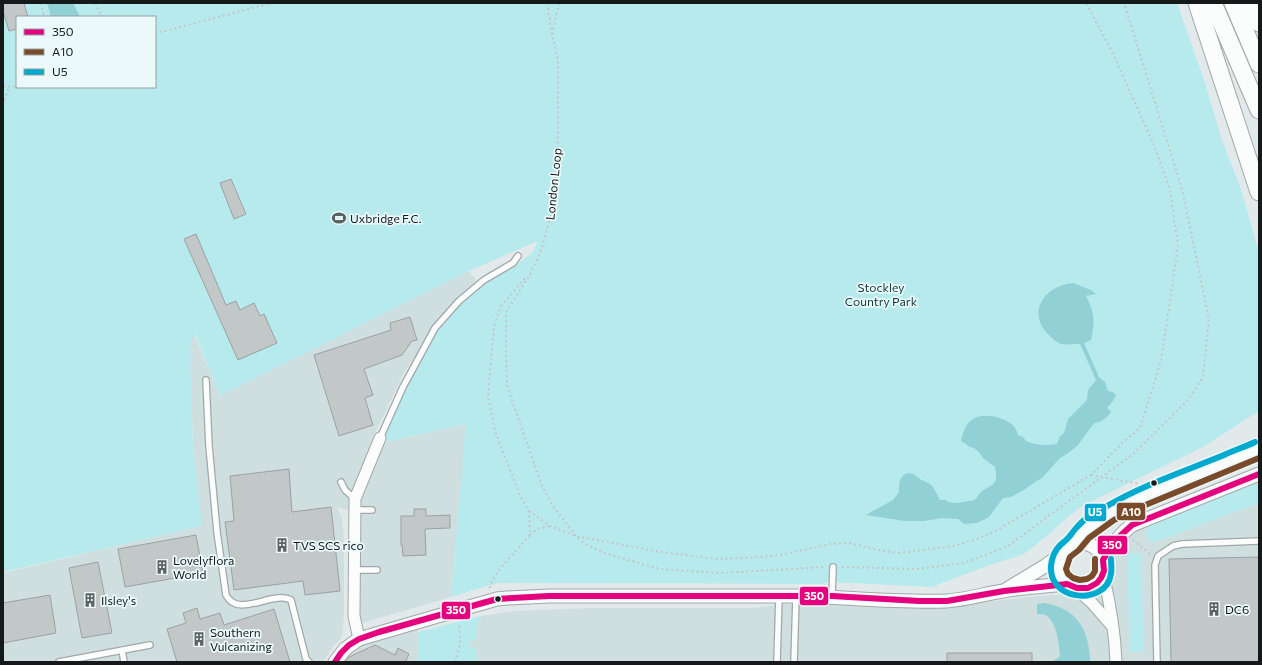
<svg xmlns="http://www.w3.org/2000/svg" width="1262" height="665" font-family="Commissioner,sans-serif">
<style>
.built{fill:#cfdfe0}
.green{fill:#b7eaed;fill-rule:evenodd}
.water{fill:#91d1d6}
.building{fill:#c2c7c7;stroke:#9ca1a2}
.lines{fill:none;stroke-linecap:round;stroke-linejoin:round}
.service-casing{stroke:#a2a7a8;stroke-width:8}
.minor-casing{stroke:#a2a7a8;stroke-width:13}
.tertiary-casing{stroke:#a2a7a8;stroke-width:15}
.primary-casing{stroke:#a2a7a8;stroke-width:19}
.path{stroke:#c4c6c7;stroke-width:2;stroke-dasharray:2 3;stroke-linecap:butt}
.service{stroke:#fbfcfc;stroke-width:5.5}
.minor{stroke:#fbfcfc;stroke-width:11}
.tertiary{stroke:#fbfcfc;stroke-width:13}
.primary{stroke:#fbfcfc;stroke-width:17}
.bus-1-casing{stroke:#ebf9fa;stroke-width:9}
.bus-2-casing{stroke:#ebf9fa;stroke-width:9}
.bus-3-casing{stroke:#ebf9fa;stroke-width:9}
.bus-1{stroke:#e5007d;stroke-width:6}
.bus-2{stroke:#7a4b2a;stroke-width:6}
.bus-3{stroke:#00a9ce;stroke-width:6}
.bus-dot{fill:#15191a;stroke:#ebf9fa;stroke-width:1.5}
.labels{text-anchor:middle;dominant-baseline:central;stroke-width:3.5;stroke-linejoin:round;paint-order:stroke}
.street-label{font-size:12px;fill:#15191a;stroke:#ebf9fa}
.poi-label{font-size:12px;fill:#15191a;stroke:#ebf9fa;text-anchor:start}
.park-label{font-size:12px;fill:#0a373a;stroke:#ebf9fa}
.line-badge{stroke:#ebf9fa;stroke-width:1.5}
.badge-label{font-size:11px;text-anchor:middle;font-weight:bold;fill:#fff}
</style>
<rect width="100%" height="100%" fill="#e2e9ea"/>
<path class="built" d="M469 271 477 281 455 302 405 371 369 446 467 424 451 597 363 623 358 620 359 534 361 514 337 507 342 518 344 537V618L342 637 333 647 323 662H3V573L201 526 193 448 189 322 220 396Z
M1259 477V662H477V649L470 648V639H477V627L481 616 514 611 592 608H752L787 604 864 605 946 607 1026 597 1089 592 1102 581 1106 560 1127 532Z
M416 624 418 632V662H339L358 642Z"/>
<path class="green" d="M3 3H1177L1204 80 1223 143 1241 189 1259 252V411L1203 447 1084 505 1069 516 1047 536 1024 554 984 567 932 587 828 582 821 584 501 583 490 585 451 597 466 424 382 443 406 388 436 329 462 303 486 283 523 260 533 252 538 241 469 271 220 396 195 334 190 345 193 448 202 526 3 572ZM17 17H155V87H17Z
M1254 484 1259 485V503L1153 543H1151L1146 535 1147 526Z
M1127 553H1141L1144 648 1145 651 1130 652Z
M481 616 477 627V639L470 640V648L477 649V662H418V632Z"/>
<path class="water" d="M47 3H73L80 17H51Z
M1073 283 1091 290 1096 294 1086 296C1095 314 1095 321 1091 340L1084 343 1099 377 1105 382 1108 391 1113 392 1116 395 1113 401 1107 408 1111 411 1110 414 1102 421 1095 423 1091 427 1078 445 1067 454 1060 458 1042 478 1035 482 1024 490 1011 497 1003 498 989 517 977 523 964 524 958 519 943 518 924 521H904L866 515 893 500 899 492C898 484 901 470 913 474 917 476 920 480 924 481 927 483 930 483 932 486 935 490 938 496 940 500H945C953 506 966 501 975 500 977 498 978 494 981 492 993 483 999 486 995 467L983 458 979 452 974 448 970 447 961 441C963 433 965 424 973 419 984 412 1005 417 1014 426 1016 429 1017 432 1018 435L1023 437 1026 441C1036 445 1047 446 1057 444L1060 436 1064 433 1068 419 1087 400 1088 390 1096 380 1080 344C1074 344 1067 345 1061 344 1056 342 1052 338 1049 335 1025 312 1046 285 1073 283Z
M1043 603C1077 607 1090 631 1090 662H1052L1060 656C1059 645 1057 623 1047 616 1044 614 1041 614 1037 614V604Z"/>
<path class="building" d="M3 3H24L28 17H17V29L9 31 3 11Z
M231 179 246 214 234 219 220 183Z
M196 234 226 305 236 301 240 310 254 303 260 316 264 314 277 343 238 360 184 239Z
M410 317 417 340 412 341 402 355 364 369 373 395 365 398 373 425 339 436 314 355 391 330 390 323Z
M289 469 292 512 331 507 340 591 305 595 303 581 234 590 225 522 234 521 230 476Z
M414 509H426V516L450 515V528L425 529 426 555 403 556 402 545H401V516H414Z
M196 535 203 573 125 587 118 549Z
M1259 557V662H1171L1169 559Z
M98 562 112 633 82 638 69 568Z
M50 595 56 633 3 643V603Z
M197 608 200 619 220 613 224 625 274 609 290 662H177L167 629 186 623 183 613Z
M375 645 395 655 398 648 409 654 406 661 409 662H345L349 657Z
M947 653H1032V662H947Z"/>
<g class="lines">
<defs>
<path id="service" d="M206 380 209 446 217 532 226 595C238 619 273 590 291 600L306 659 309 662
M380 438 403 387 435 328 459 301 484 280 513 263 518 256
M341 482 345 490 355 499
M355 510H372
M354 570H377
M832 596 833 567
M122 650 124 662
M59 662 150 645
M777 662 779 596
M794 662 796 597
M1157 662 1155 565 1158 556 1173 546 1182 544 1259 541"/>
<path id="minor" d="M1103 574C1110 603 1115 632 1116 662
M1075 588 1092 603 1112 626
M359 639 354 616 355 499 380 438"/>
<path id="tertiary" d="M1058 566a23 23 0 1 1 46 0a23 23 0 1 1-46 0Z
M1071 546 1093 524 1103 517 1129 503 1259 449
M1103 559C1111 546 1119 535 1132 525L1259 474
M1007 589 1045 566 1063 553
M335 662 345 649 359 639 455 611 497 599 507 598 549 596H796C845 597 896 603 946 601 965 600 984 594 1003 591 1024 587 1046 586 1067 584"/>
<path id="primary" d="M1197 3 1259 192
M1213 3 1259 110
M1233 3 1259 64
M1247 3 1259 23"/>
</defs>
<use href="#service" class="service-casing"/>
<use href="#minor" class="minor-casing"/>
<use href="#tertiary" class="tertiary-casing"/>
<use href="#primary" class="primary-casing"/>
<path class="path" d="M41 3 44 17
M95 3 102 17
M547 3 552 35
M559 3 552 35 558 60V139L552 212 540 254 529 276 506 312V360L507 386 542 486 553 506 576 536 585 544 607 554 660 569 720 573 824 567
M155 33 165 31 271 3
M3 87 17 86
M3 105 9 87
M1091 475 1140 484
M529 511 550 526 576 536 655 551 718 559 761 557 780 555 831 544 849 543 883 551 900 553 953 546 977 539 999 529 1091 475 1122 443 1140 428 1161 361 1178 246 1170 189 1151 138 1113 54 1086 3
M530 535 539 528 550 526
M1133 540 1150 554
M842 567 917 569 964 563 1008 546 1133 454 1187 401 1193 393 1203 377 1209 319 1182 189 1124 3
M490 588V585L498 571 530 535 529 511 521 498 495 431 488 396 494 327 501 306 526 277
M455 662C459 649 463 637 458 623"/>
<use href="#service" class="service"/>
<use href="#minor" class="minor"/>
<use href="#tertiary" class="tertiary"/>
<use href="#primary" class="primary"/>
<defs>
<path id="bus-1" d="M335 662 341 653 349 645 359 639 379 632 497 599 549 596H832L919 601H947L1004 591 1067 584 1077 588H1088L1097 583 1101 578 1104 571 1103 560 1109 549 1120 536 1132 525 1259 474"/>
<path id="bus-2" d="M1095 559V571L1092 576 1087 579 1080 580 1073 578 1068 574 1066 569 1070 557 1079 550 1089 538 1114 520 1143 506 1259 458"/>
<path id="bus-3" d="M1111 559C1111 564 1112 569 1111 574 1106 608 1042 601 1052 560 1054 551 1058 546 1065 541 1070 537 1073 531 1077 527 1085 518 1096 511 1107 506 1143 485 1185 471 1224 455 1234 450 1245 447 1255 442"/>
</defs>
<use href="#bus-1" class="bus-1-casing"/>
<use href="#bus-2" class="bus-2-casing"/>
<use href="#bus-3" class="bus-3-casing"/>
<use href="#bus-1" class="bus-1"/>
<use href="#bus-2" class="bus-2"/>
<use href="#bus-3" class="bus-3"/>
</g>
<defs>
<symbol id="stadium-bare" viewBox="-9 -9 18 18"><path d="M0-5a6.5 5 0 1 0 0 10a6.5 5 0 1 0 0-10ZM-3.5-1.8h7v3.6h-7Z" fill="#5d6263" stroke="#ebf9fa" stroke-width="2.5" paint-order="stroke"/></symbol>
<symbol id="building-bare" viewBox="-9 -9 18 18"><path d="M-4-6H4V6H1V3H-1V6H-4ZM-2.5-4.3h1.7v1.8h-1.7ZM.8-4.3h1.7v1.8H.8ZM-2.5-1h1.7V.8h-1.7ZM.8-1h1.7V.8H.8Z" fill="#5d6263" stroke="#ebf9fa" stroke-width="2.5" paint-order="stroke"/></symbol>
</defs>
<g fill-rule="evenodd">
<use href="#stadium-bare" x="329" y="208" width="20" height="20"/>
<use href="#building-bare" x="272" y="535" width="20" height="20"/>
<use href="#building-bare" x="152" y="557" width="20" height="20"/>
<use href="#building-bare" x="80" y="590" width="20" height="20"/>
<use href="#building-bare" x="1204" y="599" width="20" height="20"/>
<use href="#building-bare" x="189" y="629" width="20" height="20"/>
</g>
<g class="bus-dot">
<circle cx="1154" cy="483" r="3.5"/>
<circle cx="498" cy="599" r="3.5"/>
</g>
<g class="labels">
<g class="street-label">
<text transform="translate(553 184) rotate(-84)">London Loop</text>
</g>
<g class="poi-label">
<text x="350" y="218">Uxbridge F.C.</text>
<text x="293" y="545">TVS SCS rico</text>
<text x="173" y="560">Lovelyflora<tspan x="173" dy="14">World</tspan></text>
<text x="101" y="600">Ilsley's</text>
<text x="1225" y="609">DC6</text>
<text x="210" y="632">Southern<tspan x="210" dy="14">Vulcanizing</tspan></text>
</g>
<g class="park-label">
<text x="881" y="287">Stockley<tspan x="881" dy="14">Country Park</tspan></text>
</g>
</g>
<g class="line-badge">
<rect x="1116" y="502" width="30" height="19" rx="4" fill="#7a4b2a"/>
<rect x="1084" y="503" width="23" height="19" rx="4" fill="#00a9ce"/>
<rect x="1097" y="535" width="31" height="20" rx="4" fill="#e5007d"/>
<rect x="799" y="586" width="30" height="20" rx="4" fill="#e5007d"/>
<rect x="441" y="601" width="30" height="19" rx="4" fill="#e5007d"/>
</g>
<g class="badge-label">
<text x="1131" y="516">A10</text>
<text x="1095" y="516">U5</text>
<text x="1112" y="549">350</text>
<text x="814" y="600">350</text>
<text x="456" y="614">350</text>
</g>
<rect width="1262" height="665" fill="none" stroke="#15191a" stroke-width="8"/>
<rect x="16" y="16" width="140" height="72" fill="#ebf9fa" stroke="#959fa0"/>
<rect x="24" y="29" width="20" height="6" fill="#e5007d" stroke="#959fa0"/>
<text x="52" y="36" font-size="12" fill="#15191a">350</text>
<rect x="24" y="49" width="20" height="6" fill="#7a4b2a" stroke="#959fa0"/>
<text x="52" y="56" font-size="12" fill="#15191a">A10</text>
<rect x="24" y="69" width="20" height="6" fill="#00a9ce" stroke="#959fa0"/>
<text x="52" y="76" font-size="12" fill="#15191a">U5</text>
</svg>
